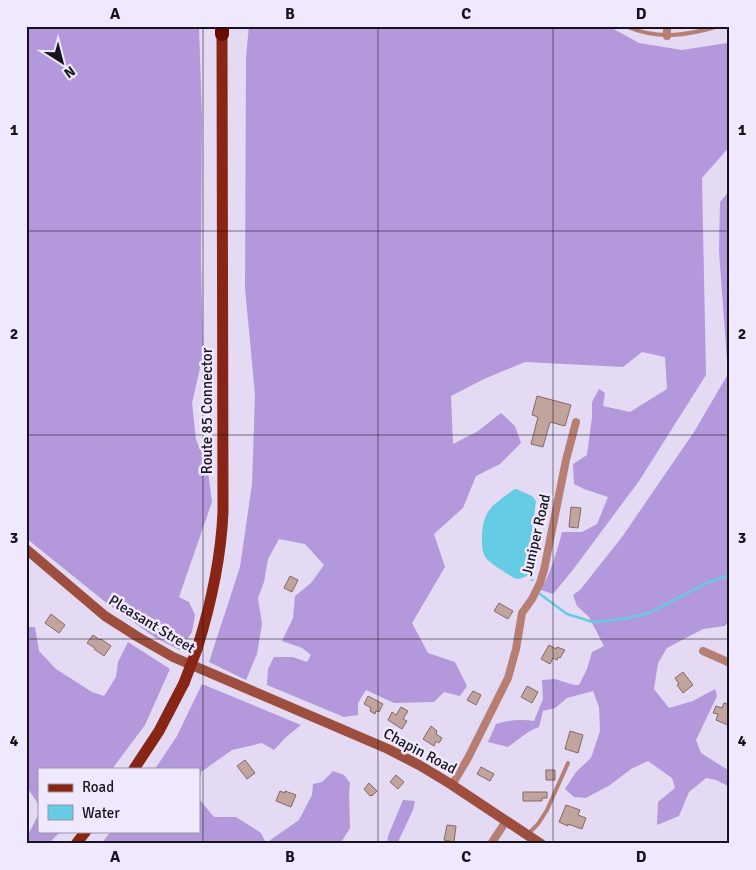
<svg xmlns="http://www.w3.org/2000/svg" width="756" height="870" font-family="Signika,sans-serif">
<style>
.forest{fill:#b398dc}
.water{fill:#65cce5}
.lines{fill:none;stroke-linecap:round;stroke-linejoin:round}
.stream{stroke:#65cce5;stroke-width:2.5}
.building{fill:#c2a49f;stroke:#856964}
.path{stroke:#9e96aa;stroke-width:1;stroke-dasharray:1 4;stroke-linecap:butt}
.lane{stroke:#b77f73;stroke-width:4}
.street{stroke:#b77f73;stroke-width:8}
.secondary{stroke:#9e4e3e;stroke-width:10}
.primary{stroke:#892514;stroke-width:11}
.highway{stroke:#6a0b00;stroke-width:14}
.primary-bridge{stroke:#892514;stroke-width:11}
.grid{fill:none;stroke:#17131c;stroke-width:1;stroke-opacity:0.55}
.labels{text-anchor:middle;dominant-baseline:central;stroke-width:5;stroke-linejoin:round;paint-order:stroke}
.street-label{font-size:15px;fill:#17131c;stroke:#f0e9fe}
.neatline{fill:none;stroke:#17131c;stroke-width:2}
.grid-label{font-size:16px;text-anchor:middle;font-weight:bold;fill:#17131c}
</style>
<rect width="100%" height="100%" fill="#e4daf4"/>
<path class="forest" d="M26 26H199L202 119 201 259 203 355 192 403 196 440 207 463 212 502 179 597 189 602 195 615 192 632 180 650 156 638 109 605 26 538Z
M249 26H608L639 43 682 50 727 43 730 40V146L702 178 706 375 639 481 572 571 553 594 541 590C551 571 557 552 562 532H582L597 524 608 497 584 489 574 484 573 464 587 455 592 417V402L599 389 605 393 603 406 630 412 667 389 665 357 642 352 623 367 525 362 484 379 451 396 453 444 478 431 501 413 515 426 521 443 500 464 476 476 463 508 434 534 445 567 412 623 428 653 455 662 467 686 460 696 444 692 434 702 394 703 366 690 358 703V715L344 717 267 685 268 669 274 657H293L307 662 311 655 302 648 282 641 293 618 295 596 311 583 324 565 305 544 279 539 268 559 264 582 258 598 262 624 257 654 246 680 209 662 240 567 252 484 255 395 245 288 246 57Z
M730 190V619L725 626 703 629 667 648 658 663 654 689 669 708 693 701 715 689 717 696 696 740 701 753 728 770 730 768V787L716 780 706 778 689 792 679 816 657 825 658 802 675 788 672 778 648 761 631 769 610 785 586 798 574 797 565 789 576 772 591 758 600 731 599 707 593 691 567 698 555 708 543 711 539 727C527 731 518 740 508 747L488 742 496 724C509 720 521 719 534 721L543 699 542 680 555 679 574 685H579L587 669 592 652 604 646 589 617 577 606 573 595 580 590 622 537 694 432 728 374 719 251 720 202Z
M26 627H35L39 651 56 669 92 692 104 696 116 677 118 662 128 642 170 669 145 725 112 769H39V805L26 786Z
M202 684 301 725 286 737 274 750 262 743 232 750 201 772 199 784V769H155L177 736Z
M333 771 344 775 350 783 349 793 350 828 340 844H101L111 831H199V799L214 817H236L261 833 266 843 299 820 312 795 313 784 322 782Z
M403 800 415 801 413 810 397 844H387L388 836Z
M39 813V831H61L48 844H27L26 839Z"/>
<path class="water" d="M516 489 532 496 536 501 528 562V573L527 576 519 579 514 578C508 574 489 563 486 558 482 552 482 545 482 539 482 510 492 506 513 490Z"/>
<g class="lines">
<path class="stream" d="M528 573 532 580
M540 594 567 614 593 622 623 619 649 613 707 583 730 575"/>
</g>
<path class="building" d="M537 396 571 405 565 426 550 422 543 447 531 444 538 417 532 415Z
M571 507 581 508 578 528 569 527Z
M290 576 298 580 292 592 284 588Z
M499 603 513 611 508 619 494 611Z
M51 614 65 625 59 633 45 623Z
M93 635 100 640 101 639 111 646 104 656 94 649 95 648 87 643Z
M549 645 556 649 557 647 565 650 560 658 558 657 557 660 553 658 550 664 541 659Z
M683 672 693 685 683 693 677 685 679 684 675 678Z
M527 686 538 692 532 703 521 697Z
M473 691 481 695 476 705 467 700Z
M368 696 383 704 379 712 376 711 375 714 370 711 371 708 364 704Z
M724 703 730 705V726L716 720 718 714 713 713 716 706 722 708Z
M401 707 408 711 403 719 407 721 402 729 388 720 392 712 396 715Z
M431 726 437 731 436 734 442 738 439 743 436 741 434 746 423 739Z
M570 731 583 735 578 753 565 749Z
M245 760 255 773 247 779 237 766Z
M481 767 494 774 490 781 477 774Z
M546 770H555V780H546Z
M396 775 404 782 398 789 390 782Z
M369 783 377 791 372 796 371 795 370 796 364 789Z
M280 791 285 793V791L296 795 291 807 276 801Z
M523 792H547V798H542V801H523Z
M566 805 580 810 578 815 586 818 582 829 568 824V826L559 822Z
M447 825 456 826 454 842 444 840Z"/>
<g class="lines">
<path class="path" d="M26 30 32 26
M37 547 42 540 56 538 69 540 84 548 104 549C112 541 122 532 126 522 134 504 128 468 116 453 104 437 85 429 84 408 82 395 90 380 94 367 96 359 100 350 101 341 104 312 96 291 85 264L91 256 94 242 90 231 91 221 104 194 100 168 72 136V99L74 79 82 26"/>
<path class="lane" d="M625 26C658 40 686 36 719 26
M527 835 538 824 547 810 568 763"/>
<path class="street" d="M667 26V36
M703 651 730 663
M452 785 468 758 508 678 516 649 522 613 532 599 540 583 544 570 566 460 576 422
M491 844 506 821"/>
<path class="secondary" d="M26 549 105 616 138 637 173 657 388 749 419 765 449 783 541 844"/>
<path class="primary" d="M197 649C211 604 221 559 223 512L222 34
M134 769 159 731 184 683
M76 844 86 831"/>
<path class="highway" d="M222 34V26"/>
<path class="primary-bridge" d="M184 683 197 649"/>
</g>
<path class="grid" d="M203 26V844M378 26V844M553 26V844M26 231H730M26 435H730M26 639H730"/>
<g class="labels">
<g class="street-label">
<text transform="translate(207 411) rotate(-90)">Route 85 Connector</text>
<text transform="translate(536 535) rotate(-77)">Juniper Road</text>
<text transform="translate(152 624) rotate(31)">Pleasant Street</text>
<text transform="translate(420 751) rotate(28)">Chapin Road</text>
</g>
</g>
<rect width="756" height="870" fill="none" stroke="#f0e9fe" stroke-width="55"/>
<rect x="38" y="768" width="162" height="65" fill="#f0e9fe" stroke="#9993a4"/>
<rect x="48" y="784" width="25" height="8" fill="#892514" stroke="#9993a4"/>
<text x="82" y="792" font-size="15" fill="#17131c">Road</text>
<rect x="48" y="805" width="25" height="15" fill="#65cce5" stroke="#9993a4"/>
<text x="82" y="818" font-size="15" fill="#17131c">Water</text>
<g transform="translate(62 62) rotate(144)" stroke="#f0e9fe" stroke-width="4" paint-order="stroke">
<path d="M0-4L9 19L0 12L-9 19Z" fill="#17131c"/>
<text y="-8" font-size="14" font-weight="bold" text-anchor="middle" fill="#17131c">N</text>
</g>
<rect x="28" y="28" width="700" height="814" class="neatline"/>
<g class="grid-label">
<text x="115" y="19">A</text>
<text x="290" y="19">B</text>
<text x="466" y="19">C</text>
<text x="641" y="19">D</text>
<text x="14" y="135">1</text>
<text x="742" y="135">1</text>
<text x="14" y="339">2</text>
<text x="742" y="339">2</text>
<text x="14" y="543">3</text>
<text x="742" y="543">3</text>
<text x="14" y="746">4</text>
<text x="742" y="746">4</text>
<text x="115" y="862">A</text>
<text x="290" y="862">B</text>
<text x="466" y="862">C</text>
<text x="641" y="862">D</text>
</g>
</svg>
